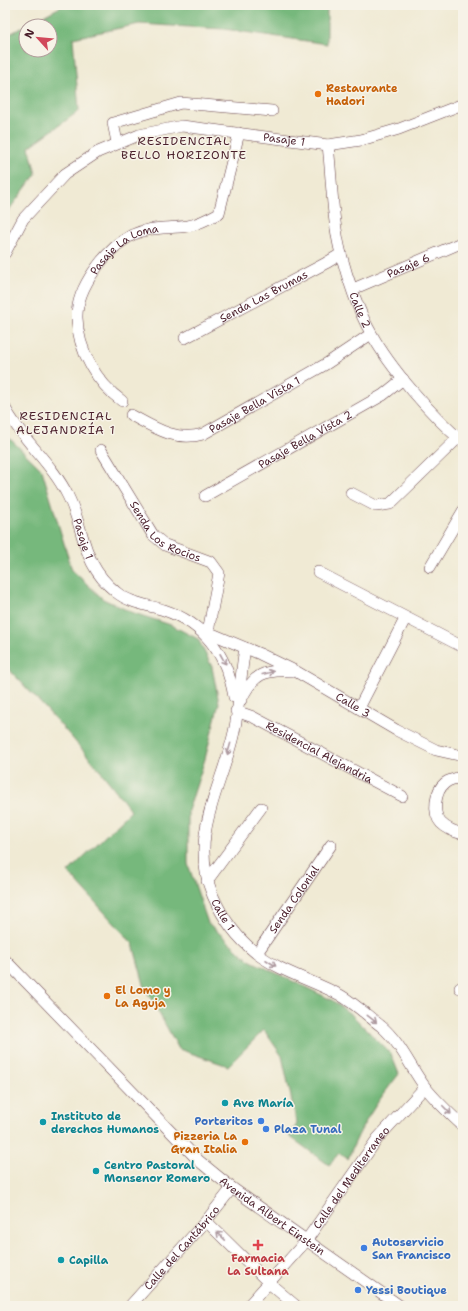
<svg xmlns="http://www.w3.org/2000/svg" width="468" height="1311" font-family="'Shantell Sans',sans-serif">
<style>
.forest{fill:#76b87b;stroke:#606c53;fill-rule:evenodd}
.lines{fill:none;stroke-linecap:round;stroke-linejoin:round}
.minor-casing{stroke:#633d44;stroke-width:12}
.minor{stroke:#fff;stroke-width:11}
.oneway{stroke:#ae9aa0}
.food-dot{fill:#e8710a;stroke:#f7f3e8;stroke-width:1.5}
.culture-dot{fill:#0f9aa8;stroke:#f7f3e8;stroke-width:1.5}
.shop-dot{fill:#3f7fe0;stroke:#f7f3e8;stroke-width:1.5}
.health-dot{fill:#e0444e;stroke:#f7f3e8;stroke-width:1.5}
.labels{text-anchor:middle;dominant-baseline:central;stroke-width:3;stroke-linejoin:round;paint-order:stroke}
.food-label{font-size:11px;font-weight:bold;fill:#c56008;stroke:#f7f3e8;text-anchor:start}
.street-label{font-size:11px;fill:#4a1f2b;stroke:#f7f3e8}
.culture-label{font-size:11px;font-weight:bold;fill:#0d838f;stroke:#f7f3e8;text-anchor:start}
.shop-label{font-size:11px;font-weight:bold;fill:#366cbe;stroke:#f7f3e8;text-anchor:start}
.health-label{font-size:11px;font-weight:bold;fill:#be3a42;stroke:#f7f3e8}
.neighbourhood-label{font-size:12px;letter-spacing:1px;fill:#4a1f2b;stroke:#f7f3e8}
</style>
<rect width="100%" height="100%" fill="#f7f3e8"/>
<filter id="ink" filterUnits="userSpaceOnUse"><feTurbulence type="fractalNoise" baseFrequency=".025" numOctaves="2"/><feDisplacementMap in="SourceGraphic" scale="8" xChannelSelector="R" yChannelSelector="G"/><feConvolveMatrix kernelMatrix="1 2 1 2 8 2 1 2 1" color-interpolation-filters="sRGB"/></filter>
<filter id="wash" filterUnits="userSpaceOnUse"><feTurbulence type="fractalNoise" baseFrequency=".012" numOctaves="4" result="noise"/><feDisplacementMap in="SourceGraphic" scale="16" xChannelSelector="R" yChannelSelector="G"/><feGaussianBlur stdDeviation="0.9" result="paint"/><feColorMatrix in="noise" values="0 0 0 0 0 0 0 0 0 0 0 0 0 0 0 0 0 1.4 0 .05"/><feComposite in="paint" operator="in"/></filter>
<g filter="url(#wash)">
<rect width="100%" height="100%" fill="#f0ead4"/>
<path class="forest" d="M64 5H327V44L224 29 139 24 73 38 79 111 29 147 36 174 5 215V34L6 36ZM26 26H50V50H26Z
M5 434 42 470 72 570 103 599 131 612 171 625 198 639 212 667 219 703 205 759 188 811V864L208 923 249 960 332 1000 353 1016 391 1054 399 1074C376 1103 361 1125 348 1159L339 1153 329 1165 289 1136 297 1124 282 1056 264 1030 228 1066 179 1049 145 988 133 944 68 872 131 811C93 758 49 712 5 665Z"/>
</g>
<g filter="url(#ink)">
<g class="lines">
<defs>
<g id="minor">
<path d="M117 142 113 123 181 103 272 111"/>
<path id="s1" d="M328 145C332 181 332 219 341 254 347 277 359 313 371 333 390 368 432 416 463 442"/>
<path id="s2" d="M5 253 23 219 65 174 98 152 139 135 182 126 328 145 361 140 399 129 463 104"/>
<path id="s3" d="M353 289 463 242"/>
<path id="s4" d="M185 338 326 263 341 254"/>
<path id="s5" d="M122 401C97 383 78 351 77 318 76 288 106 249 132 235 150 226 168 229 188 226 199 224 210 218 219 213L239 133"/>
<path id="s6" d="M5 408C22 440 52 463 68 496 86 532 81 564 116 592 129 603 148 605 164 610 205 624 227 655 234 697"/>
<path id="s7" d="M131 415C155 428 176 442 203 434L326 364 371 334"/>
<path id="s8" d="M101 450 153 535 165 545 211 562 219 573 208 632"/>
<path d="M351 493 376 506 390 504 458 438"/>
<path id="s9" d="M205 496 383 395 403 379"/>
<path d="M430 567 463 511"/>
<path d="M318 572 463 647"/>
<path id="s10" d="M203 630 260 654 297 672 396 730 436 750 463 756"/>
<path id="s11" d="M245 648C240 676 240 705 234 732 221 791 188 835 213 896 223 919 236 937 256 953 281 972 312 980 340 995 354 1003 368 1016 381 1026 401 1043 410 1067 425 1087 436 1101 450 1114 463 1126"/>
<path d="M241 700C253 674 265 669 292 671"/>
<path d="M359 708 405 619"/>
<path id="s12" d="M236 711 253 717 402 796"/>
<path d="M463 777C457 778 450 779 445 783 435 791 432 813 441 823 447 829 455 832 463 834"/>
<path d="M207 881 261 808"/>
<path id="s13" d="M257 953 331 845"/>
<path id="s14" d="M5 960 199 1161 232 1188 400 1306"/>
<path d="M460 988 463 987"/>
<path d="M206 1221 269 1283 296 1306"/>
<path id="s15" d="M130 1306 206 1221 232 1188"/>
<path id="s16" d="M248 1306 306 1241 378 1138 425 1087"/>
</g>
</defs>
<use href="#minor" class="minor-casing"/>
<use href="#minor" class="minor"/>
</g>
<defs><path id="oneway-shaft" d="M-6 0H5M1.5-3L5.5 0L1.5 3" fill="none" stroke-width="1.6" stroke-linecap="round" stroke-linejoin="round"/></defs>
<g class="oneway">
<use href="#oneway-shaft" transform="translate(223 659) rotate(61)"/>
<use href="#oneway-shaft" transform="translate(268 673) rotate(-15)"/>
<use href="#oneway-shaft" transform="translate(229 749) rotate(106)"/>
<use href="#oneway-shaft" transform="translate(271 963) rotate(33)"/>
<use href="#oneway-shaft" transform="translate(372 1019) rotate(38)"/>
<use href="#oneway-shaft" transform="translate(447 1110) rotate(46)"/>
<use href="#oneway-shaft" transform="translate(221 1236) rotate(-136)"/>
</g>
</g>
<g class="food-dot">
<circle cx="318" cy="94" r="4"/>
<circle cx="107" cy="996" r="4"/>
<circle cx="245" cy="1142" r="4"/>
</g>
<g class="culture-dot">
<circle cx="225" cy="1103" r="4"/>
<circle cx="43" cy="1122" r="4"/>
<circle cx="96" cy="1171" r="4"/>
<circle cx="61" cy="1260" r="4"/>
</g>
<g class="shop-dot">
<circle cx="261" cy="1121" r="4"/>
<circle cx="266" cy="1129" r="4"/>
<circle cx="364" cy="1248" r="4"/>
<circle cx="358" cy="1290" r="4"/>
</g>
<path class="health-dot" d="M256 1239h4v4h4v4h-4v4h-4v-4h-4v-4h4z"/>
<g class="labels">
<g class="food-label">
<text x="326" y="88">Restaurante<tspan x="326" dy="13">Hadori</tspan></text>
<text x="115" y="990">El Lomo y<tspan x="115" dy="13">La Aguja</tspan></text>
<text x="237" y="1136" text-anchor="end">Pizzeria La<tspan x="237" dy="13">Gran Italia</tspan></text>
</g>
<g class="street-label">
<text stroke="none"><textPath href="#s2" startOffset="331">Pasaje 1</textPath></text>
<text stroke="none"><textPath href="#s5" startOffset="187">Pasaje La Loma</textPath></text>
<text stroke="none"><textPath href="#s3" startOffset="60">Pasaje 6</textPath></text>
<text stroke="none"><textPath href="#s4" startOffset="89">Senda Las Brumas</textPath></text>
<text stroke="none"><textPath href="#s1" startOffset="169">Calle 2</textPath></text>
<text stroke="none"><textPath href="#s7" startOffset="136">Pasaje Bella Vista 1</textPath></text>
<text stroke="none"><textPath href="#s9" startOffset="115">Pasaje Bella Vista 2</textPath></text>
<text stroke="none"><textPath href="#s8" startOffset="107">Senda Los Rocios</textPath></text>
<text stroke="none"><textPath href="#s6" startOffset="154">Pasaje 1</textPath></text>
<text stroke="none"><textPath href="#s10" startOffset="168">Calle 3</textPath></text>
<text stroke="none"><textPath href="#s12" startOffset="93">Residencial Alejandria</textPath></text>
<text stroke="none"><textPath href="#s13" startOffset="65">Senda Colonial</textPath></text>
<text stroke="none"><textPath href="#s11" startOffset="275">Calle 1</textPath></text>
<text stroke="none"><textPath href="#s16" startOffset="165">Calle del Mediterraneo</textPath></text>
<text stroke="none"><textPath href="#s14" startOffset="371">Avenida Albert Einstein</textPath></text>
<text stroke="none"><textPath href="#s15" startOffset="78">Calle del Cantábrico</textPath></text>
</g>
<g class="culture-label">
<text x="233" y="1103">Ave María</text>
<text x="51" y="1116">Instituto de<tspan x="51" dy="13">derechos Humanos</tspan></text>
<text x="104" y="1165">Centro Pastoral<tspan x="104" dy="13">Monsenor Romero</tspan></text>
<text x="69" y="1260">Capilla</text>
</g>
<g class="shop-label">
<text x="253" y="1121" text-anchor="end">Porteritos</text>
<text x="274" y="1129">Plaza Tunal</text>
<text x="372" y="1242">Autoservicio<tspan x="372" dy="13">San Francisco</tspan></text>
<text x="366" y="1290">Yessi Boutique</text>
</g>
<g class="health-label">
<text x="258" y="1258">Farmacia<tspan x="258" dy="13">La Sultana</tspan></text>
</g>
<g class="neighbourhood-label">
<text x="184" y="141">RESIDENCIAL<tspan x="184" dy="14">BELLO HORIZONTE</tspan></text>
<text x="66" y="416">RESIDENCIAL<tspan x="66" dy="14">ALEJANDRÍA 1</tspan></text>
</g>
</g>
<rect width="468" height="1311" fill="none" stroke="#f7f3e8" stroke-width="20"/>
<g transform="translate(38 38) rotate(297)"><circle r="19" fill="#f7f3e8" stroke="#b29e9c"/>
<path d="M0-3L7 15L0 10L-7 15Z" fill="#d1495b"/>
<text y="-6" font-size="11" font-weight="bold" text-anchor="middle" fill="#4a1f2b">N</text>
</g>
</svg>
